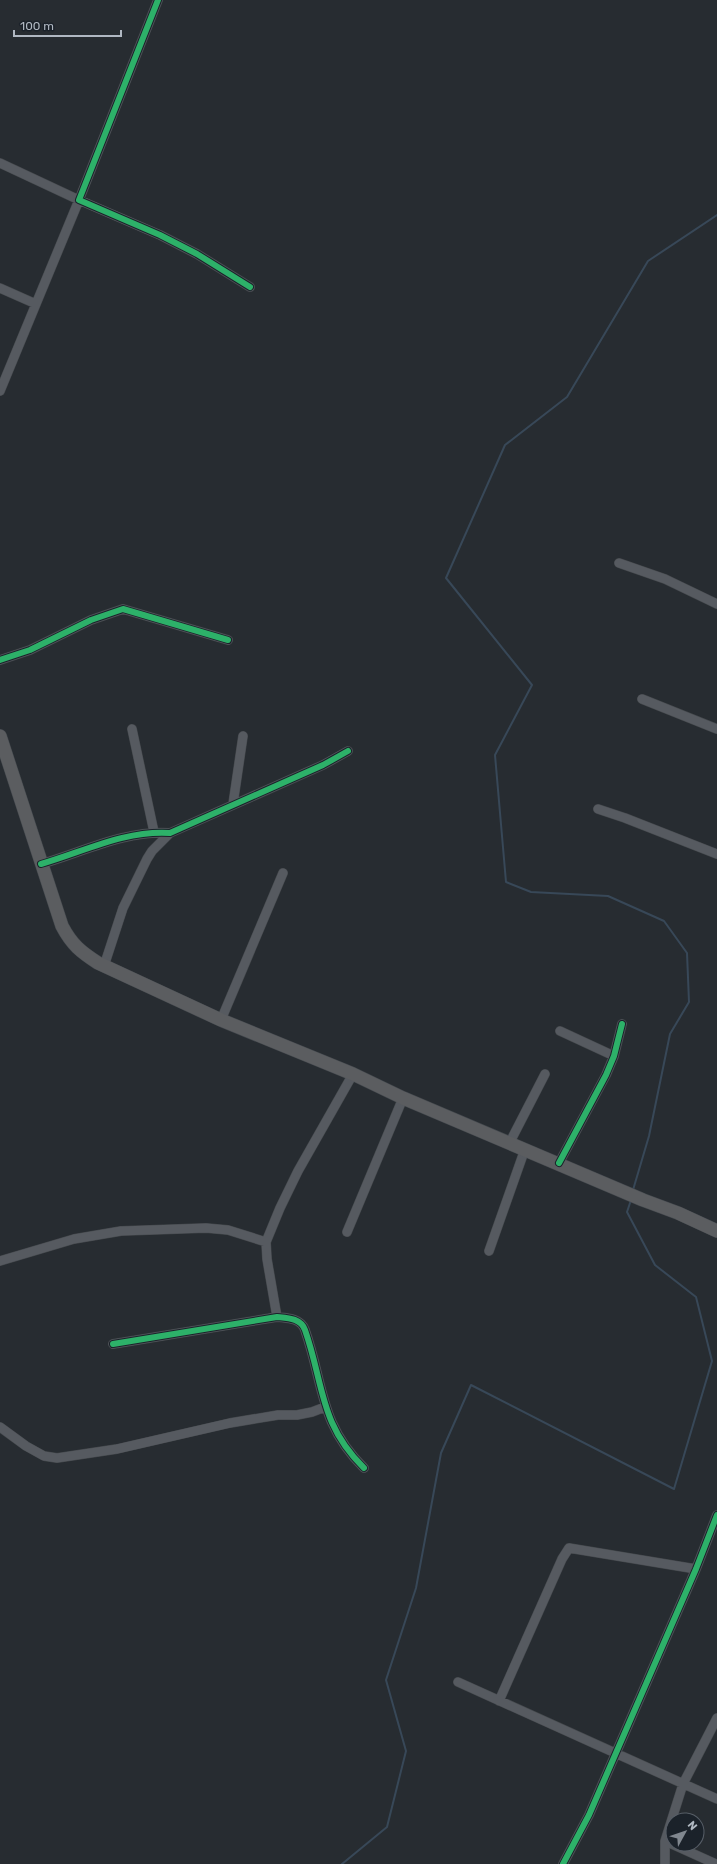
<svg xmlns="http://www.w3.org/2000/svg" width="717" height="1864" font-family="Rubik,sans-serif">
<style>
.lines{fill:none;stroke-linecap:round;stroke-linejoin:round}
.stream{stroke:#384858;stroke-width:2}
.minor-casing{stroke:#44484c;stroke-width:10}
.highway-casing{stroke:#43484d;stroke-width:14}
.minor{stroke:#565a60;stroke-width:9}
.highway{stroke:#5b5d60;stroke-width:13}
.cycleway-casing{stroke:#1b222a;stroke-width:8}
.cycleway{stroke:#2db169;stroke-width:6}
</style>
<rect width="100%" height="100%" fill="#272c31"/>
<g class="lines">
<path class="stream" d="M633 1190 649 1136 670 1034 689 1002 687 953 664 921 608 896 531 892 506 882 495 755 532 685 446 578 505 445 567 397 648 261 717 215
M342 1864 387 1827 406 1751 386 1680 416 1588 441 1453 471 1385 674 1489 712 1361 696 1297 655 1265 627 1212 631 1200"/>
<defs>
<path id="minor" d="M158 0 79 200 160 235 197 254 250 287
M0 163 79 200 0 391
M0 288 36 304
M619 563 665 579 717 604
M0 660 30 650 91 620 123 609 228 640
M642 699 717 729
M132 729 154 832
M233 804 243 736
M598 809 625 818 717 854
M41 864C83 852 125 830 170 833L323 765 348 751
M104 966 123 908 147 859 152 851 170 833
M221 1020 283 873
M560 1031 614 1056
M510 1142 545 1074
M559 1163 606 1075 614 1056 622 1024
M347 1232 403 1098
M489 1251 525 1149
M0 1261 74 1239 121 1231 206 1228 228 1230 266 1242
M277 1317 267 1259 266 1242 280 1208 298 1171 353 1074
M113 1344 277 1317C287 1318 301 1318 305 1330 324 1384 319 1424 364 1468
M0 1427 26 1446 44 1456 57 1458 117 1449 230 1423 278 1415H297L312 1412 325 1407
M458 1682 717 1799
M499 1701 562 1559 569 1548 696 1569
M665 1841 716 1864
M563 1864 589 1815 696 1569 717 1515
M665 1864V1841L683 1784 717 1718"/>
<path id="highway" d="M0 736 62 926C72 945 81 952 98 963L221 1020 353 1074 403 1098 643 1200 678 1213 717 1231"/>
</defs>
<use href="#minor" class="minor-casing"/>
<use href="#highway" class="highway-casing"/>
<use href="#minor" class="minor"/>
<use href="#highway" class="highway"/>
<defs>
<path id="cycleway" d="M158 0 79 200 160 235 197 254 250 287
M0 660 30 650 91 620 123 609 228 640
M41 864C83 852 125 830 170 833L323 765 348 751
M559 1163 606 1075 614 1056 622 1024
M113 1344 277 1317C287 1318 301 1318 305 1330 324 1384 319 1424 364 1468
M563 1864 589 1815 696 1569 717 1515"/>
</defs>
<use href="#cycleway" class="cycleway-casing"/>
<use href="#cycleway" class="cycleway"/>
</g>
<g transform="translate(685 1832) rotate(50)"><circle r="19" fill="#1b222a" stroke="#575e67"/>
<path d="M0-3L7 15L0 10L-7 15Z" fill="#80878f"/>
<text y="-6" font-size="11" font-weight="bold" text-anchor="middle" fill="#b0b8c2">N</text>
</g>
<path d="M14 30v6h107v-6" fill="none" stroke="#b0b8c2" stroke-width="2"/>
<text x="20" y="30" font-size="12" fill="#b0b8c2" stroke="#1b222a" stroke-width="3" paint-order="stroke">100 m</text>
</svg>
